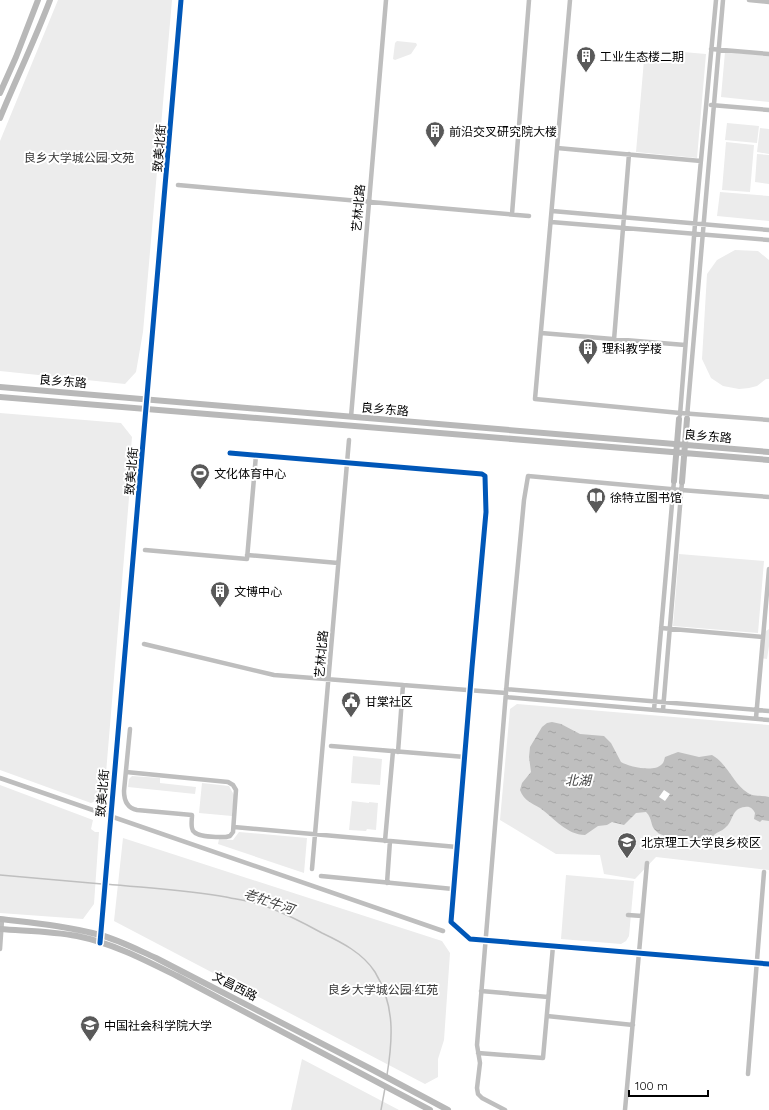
<svg xmlns="http://www.w3.org/2000/svg" width="769" height="1110" font-family="Quicksand,'Noto Sans SC',sans-serif">
<style>
.green{fill:#ececec}
.water{fill:url(#water-ripples)}
.pier{fill:#fff}
.lines{fill:none;stroke-linecap:round;stroke-linejoin:round}
.stream{stroke:#bfbfbf;stroke-width:1.5}
.street{stroke:#bebebe;stroke-width:4.5}
.secondary{stroke:#b8b8b8;stroke-width:6}
.cycleway-casing{stroke:#fff;stroke-width:8}
.cycleway{stroke:#0057b8;stroke-width:5}
.labels{text-anchor:middle;dominant-baseline:central;stroke-width:4;stroke-linejoin:round;paint-order:stroke}
.poi-label{font-size:12px;fill:#000;stroke:#fff;text-anchor:start}
.street-label{font-size:12px;fill:#000;stroke:#fff}
.park-label{font-size:12px;fill:#333;stroke:#fff}
.water-label{font-size:13px;font-style:italic;fill:#444;stroke:#fff}
</style>
<defs>
<pattern id="water-ripples" width="26" height="14" patternUnits="userSpaceOnUse"><rect width="26" height="14" fill="#bfbfbf"/><path d="M2 4q2-2 4 0t4 0M15 11q2-2 4 0t4 0" fill="none" stroke="#a2a2a2"/></pattern>
</defs>
<rect width="100%" height="100%" fill="#fff"/>
<path class="green" d="M58 0H172L143 332 136 372 125 384 0 371V141Z
M397 41 416 43 417 45 411 54 395 60 393 59 395 43Z
M683 52 706 54 697 158 636 152 644 60 682 64Z
M725 52 769 56V102L721 97Z
M727 123 759 126 757 143 725 140Z
M760 128 769 129V154L757 152Z
M726 142 754 145 750 192 722 190Z
M757 154 769 155V184L755 182Z
M720 192 769 196V221L717 216Z
M735 250 758 251 769 260V379H766L757 386 749 388 739 389 723 386 711 378 702 359 707 274 717 260Z
M0 413 121 423 132 437 130 461 131 474 104 797 91 803 0 770Z
M679 554 764 561 758 633 673 626Z
M769 629V646L767 659 761 658 763 633Z
M517 704 769 725V870L656 857 635 879 604 874 600 855 556 854 500 820 510 709Z
M353 756 382 759 380 785 351 783Z
M132 776 160 778V783L196 787 195 794 128 787 129 779Z
M202 783 229 786 234 795 232 816 199 813Z
M0 785 93 820 91 829 95 832H99L94 904 83 919 0 913Z
M352 801 369 803V806V802L378 803 376 830 367 829 366 831 349 830Z
M239 832 307 838 304 873 218 844 219 839 233 840Z
M123 838 442 941 450 953 444 1040 438 1059V1077L425 1084 114 921Z
M566 875 634 881 629 936 626 941 621 944 561 939Z
M302 1059 399 1110H291Z"/>
<path class="water" d="M552 722 561 724 580 734 604 736 611 743 621 762C629 767 654 772 661 765 664 763 664 760 665 757L678 752 699 757 712 755C728 764 733 784 748 793 754 797 762 795 769 797V821L762 820 760 822 754 819 755 813C753 809 750 806 745 807 731 808 734 821 725 828 722 831 717 832 714 835 711 840 709 843 704 846 692 846 690 840 680 837 672 835 662 838 656 831 650 826 653 819 646 812L636 813 624 825 612 822 607 825 598 826 585 835C567 835 554 818 540 808 532 803 524 801 520 790L522 783 531 772 529 757 530 747 542 727 547 723Z"/>
<path class="pier" d="M664 790 670 794 665 801 659 797Z"/>
<g class="lines">
<path class="stream" d="M0 875 102 884
M106 884C146 888 187 890 226 897 239 900 252 901 265 906 284 913 304 923 322 933 341 942 363 953 375 972 395 1005 393 1038 387 1075
M381 1110 385 1088"/>
<path class="street" d="M570 0 535 399 680 413 769 420
M749 0 769 2
M711 49 769 54
M711 105 769 110
M557 148 701 161
M178 185 529 216
M552 211 769 230
M512 214 529 0
M551 222 769 240
M541 333 685 345
M614 340 629 154
M680 415 695 224 716 0
M351 417 386 0
M687 417 723 0
M230 453 482 474 485 476 486 512 472 667 451 922 470 939 769 964
M145 550 247 559 256 455
M247 555 338 563
M661 628 763 637
M144 644 274 675 506 693
M506 689 769 711
M506 697 769 720
M654 710 674 481
M663 710 682 482
M756 718 769 569
M331 746 465 757
M398 752 403 685
M126 772 228 782 233 785 236 790 233 832 230 836 226 837C217 837 193 838 192 828 191 824 192 819 192 815L137 810C127 808 124 801 124 791L130 729
M0 778 443 931
M234 827 457 847
M385 841 393 751
M312 869 349 440
M321 876 453 889
M387 883 390 841
M628 915 642 916
M0 949 2 920
M481 991 548 997
M547 1016 633 1025
M478 1053 543 1058 553 946
M748 1074 764 872
M505 1110 482 1098 478 1094 477 1088 480 1063 477 1045 507 680 524 500 528 476 681 490 769 497
M625 1110 647 863"/>
<path class="secondary" d="M0 93 16 57 38 0
M0 118C16 79 35 40 50 0
M0 387 769 452
M0 397 769 460
M674 481 679 419
M682 482 687 419
M0 919C33 923 67 926 100 935 119 940 138 950 156 958L373 1070 448 1110
M0 929C25 931 52 931 77 936 112 943 145 960 177 976L430 1110
M100 943 181 0"/>
<defs>
<path id="cycleway" d="M230 453 482 474 485 476 486 512 472 667 451 922 470 939 769 964
M100 943 181 0"/>
</defs>
<use href="#cycleway" class="cycleway-casing"/>
<use href="#cycleway" class="cycleway"/>
</g>
<defs>
<symbol id="building-pin" viewBox="-11 -11 22 30"><path d="M0 17L-7.5 6A9.5 9.5 0 1 1 7.5 6Z" fill="#595959" stroke="#fff"/><path d="M-4-6H4V6H1V3H-1V6H-4ZM-2.5-4.3h1.7v1.8h-1.7ZM.8-4.3h1.7v1.8H.8ZM-2.5-1h1.7V.8h-1.7ZM.8-1h1.7V.8H.8Z" fill="#fff"/></symbol>
<symbol id="stadium-pin" viewBox="-11 -11 22 30"><path d="M0 17L-7.5 6A9.5 9.5 0 1 1 7.5 6Z" fill="#595959" stroke="#fff"/><path d="M0-5a6.5 5 0 1 0 0 10a6.5 5 0 1 0 0-10ZM-3.5-1.8h7v3.6h-7Z" fill="#fff"/></symbol>
<symbol id="library-pin" viewBox="-11 -11 22 30"><path d="M0 17L-7.5 6A9.5 9.5 0 1 1 7.5 6Z" fill="#595959" stroke="#fff"/><path d="M-6-4Q-3-5.5-.7-3.5V5Q-3 3-6 4ZM6-4Q3-5.5 .7-3.5V5Q3 3 6 4Z" fill="#fff"/></symbol>
<symbol id="civic-pin" viewBox="-11 -11 22 30"><path d="M0 17L-7.5 6A9.5 9.5 0 1 1 7.5 6Z" fill="#595959" stroke="#fff"/><path d="M-.6-6.5H3V-4.5H.6V-3L4-1V1h2V6H-6V1h2V-1L-.6-3ZM-1.2 2.5V6h2.4V2.5Z" fill="#fff"/></symbol>
<symbol id="university-pin" viewBox="-11 -11 22 30"><path d="M0 17L-7.5 6A9.5 9.5 0 1 1 7.5 6Z" fill="#595959" stroke="#fff"/><path d="M0-5L7-2L0 1L-7-2ZM-4 1L0 2.5L4 1V4Q0 6-4 4Z" fill="#fff"/></symbol>
</defs>
<g fill-rule="evenodd">
<use href="#building-pin" x="575" y="45" width="22" height="30"/>
<use href="#building-pin" x="424" y="120" width="22" height="30"/>
<use href="#building-pin" x="577" y="337" width="22" height="30"/>
<use href="#stadium-pin" x="189" y="462" width="22" height="30"/>
<use href="#library-pin" x="585" y="486" width="22" height="30"/>
<use href="#building-pin" x="209" y="580" width="22" height="30"/>
<use href="#civic-pin" x="340" y="690" width="22" height="30"/>
<use href="#university-pin" x="616" y="831" width="22" height="30"/>
<use href="#university-pin" x="79" y="1014" width="22" height="30"/>
</g>
<g class="labels">
<g class="poi-label">
<text x="600" y="56">工业生态楼二期</text>
<text x="449" y="131">前沿交叉研究院大楼</text>
<text x="602" y="348">理科教学楼</text>
<text x="214" y="473">文化体育中心</text>
<text x="610" y="497">徐特立图书馆</text>
<text x="234" y="591">文博中心</text>
<text x="365" y="701">甘棠社区</text>
<text x="641" y="842">北京理工大学良乡校区</text>
<text x="104" y="1025">中国社会科学院大学</text>
</g>
<g class="street-label">
<text transform="translate(159 148) rotate(-85)">致美北街</text>
<text transform="translate(358 208) rotate(-85)">艺林北路</text>
<text transform="translate(63 381) rotate(5)">良乡东路</text>
<text transform="translate(385 409) rotate(5)">良乡东路</text>
<text transform="translate(708 436) rotate(5)">良乡东路</text>
<text transform="translate(131 471) rotate(-85)">致美北街</text>
<text transform="translate(321 654) rotate(-85)">艺林北路</text>
<text transform="translate(102 793) rotate(-85)">致美北街</text>
<text transform="translate(235 986) rotate(27)">文昌西路</text>
</g>
<g class="park-label">
<text x="79" y="157">良乡大学城公园·文苑</text>
<text x="383" y="989">良乡大学城公园·红苑</text>
</g>
<g class="water-label">
<text x="578" y="780">北湖</text>
<text transform="translate(269 901) rotate(19)">老牤牛河</text>
</g>
</g>
<path d="M629 1090v6h79v-6" fill="none" stroke="#000000" stroke-width="2"/>
<text x="635" y="1090" font-size="12" fill="#000000" stroke="#ffffff" stroke-width="3" paint-order="stroke">100 m</text>
</svg>
